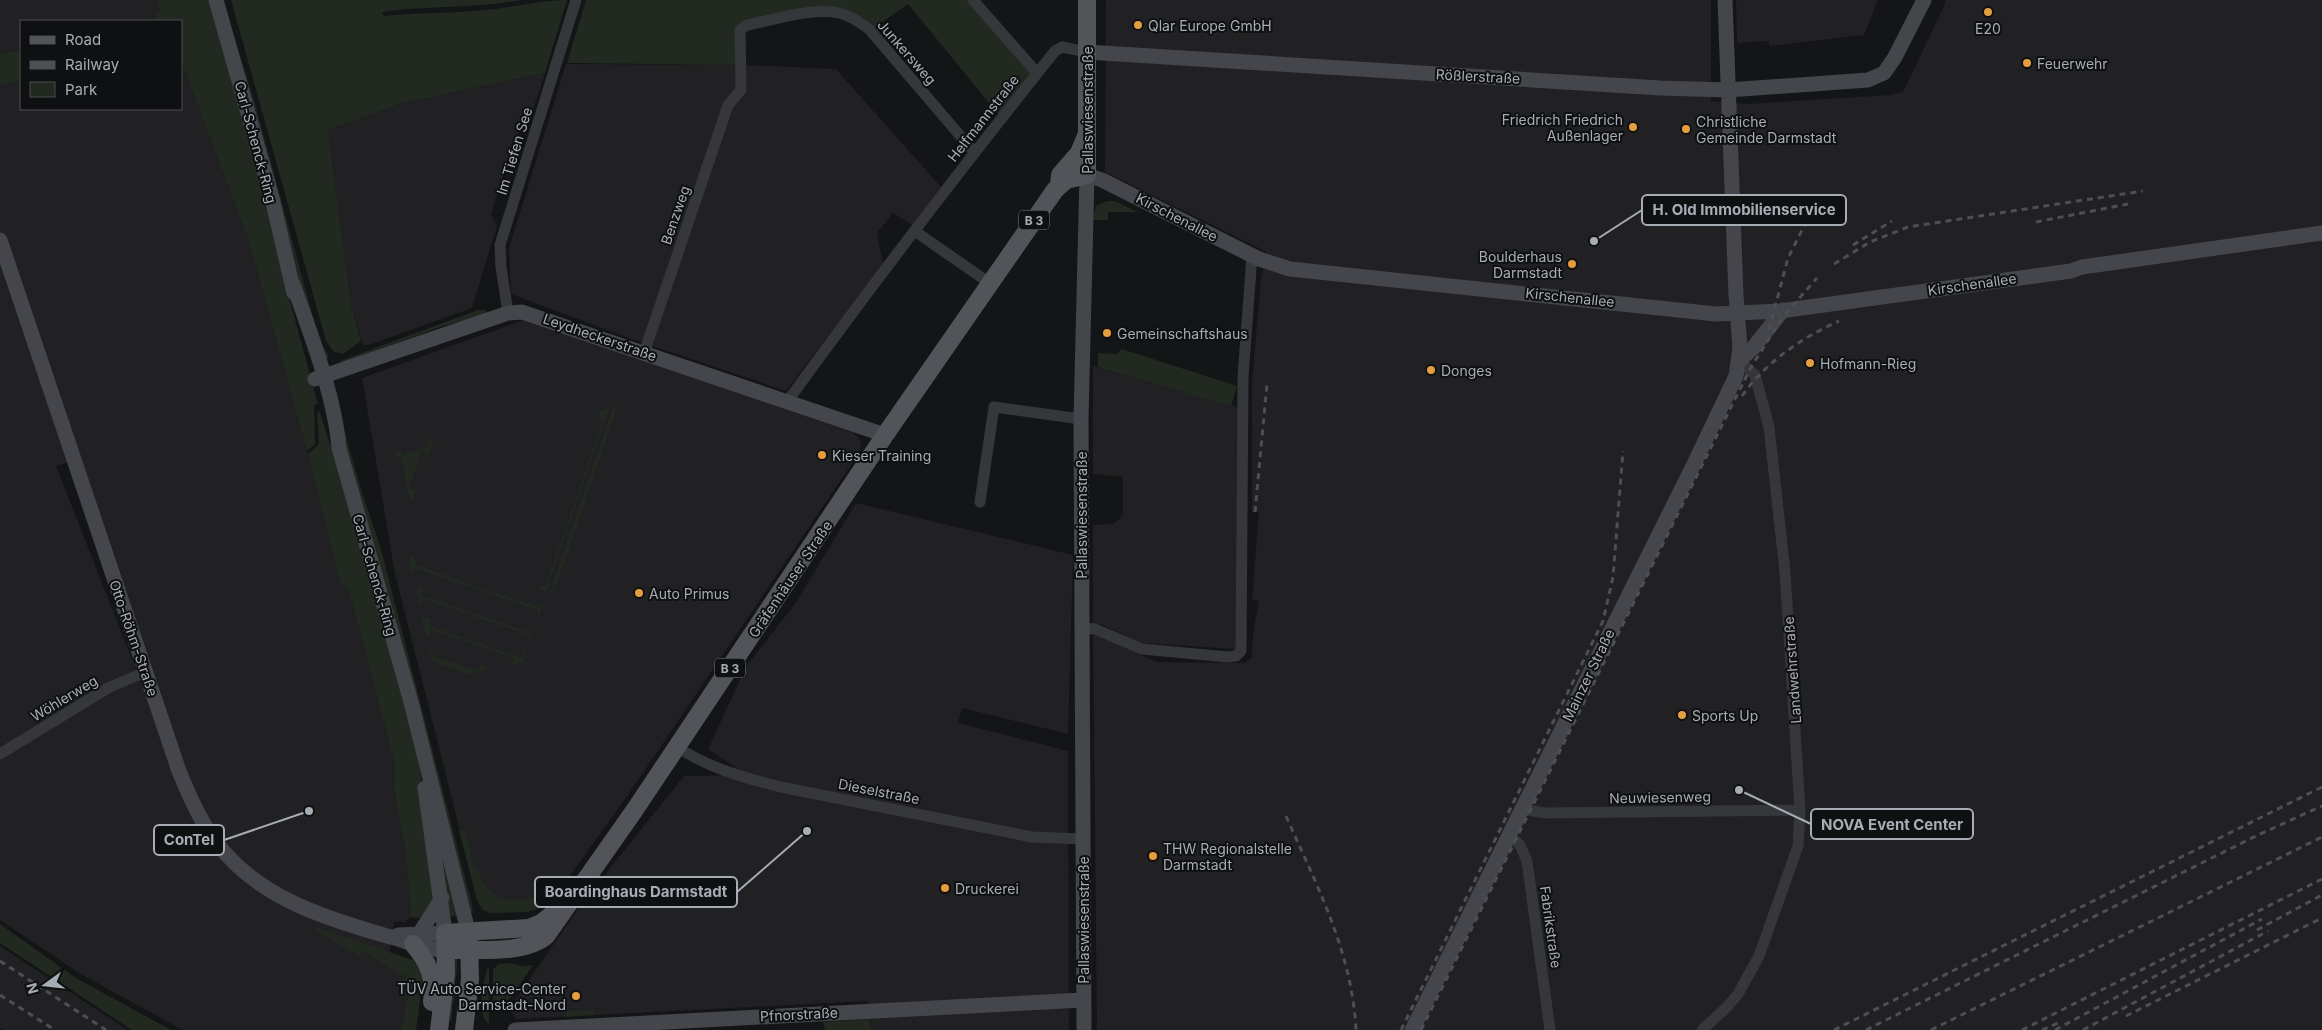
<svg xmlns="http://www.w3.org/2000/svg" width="2322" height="1030" font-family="Inter,sans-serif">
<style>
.built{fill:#212123;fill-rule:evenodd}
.green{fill:#212921}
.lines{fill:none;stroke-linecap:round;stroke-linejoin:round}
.street{stroke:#36373b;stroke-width:11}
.secondary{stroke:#44464b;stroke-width:15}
.primary{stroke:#52545a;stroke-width:18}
.rail{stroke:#4d4f54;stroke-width:3;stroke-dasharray:6 5;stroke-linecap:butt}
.poi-dot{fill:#e59e3d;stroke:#0f1011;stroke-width:2}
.labels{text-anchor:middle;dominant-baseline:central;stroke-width:4;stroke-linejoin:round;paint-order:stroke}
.shield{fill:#0f1011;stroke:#797e84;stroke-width:1}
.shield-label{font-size:12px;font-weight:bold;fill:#a7adb5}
.poi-label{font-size:14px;fill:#a7adb5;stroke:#0f1011;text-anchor:start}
.street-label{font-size:14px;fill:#a7adb5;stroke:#0f1011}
.leader{fill:none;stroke:#a7adb5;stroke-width:2}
.callout-dot{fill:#a7adb5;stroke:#0f1011;stroke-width:2}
.callout{fill:#0f1011;stroke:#a7adb5;stroke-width:2}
.callout-label{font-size:15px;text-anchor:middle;font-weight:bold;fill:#a7adb5}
</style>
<rect width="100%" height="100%" fill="#141516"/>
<path class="built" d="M0 0H156L160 10 155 17 147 21H21V49L0 54Z
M1106 0H1711V101L1748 104 1890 95 1903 92 1945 4V0H2322V1030H1097L1093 632 1156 662 1245 663 1252 657 1253 633 1259 601 1252 599 1259 512H1252V382L1261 280 1267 252 1105 172Z
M1736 0H1878L1864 35 1769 46V41L1737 43Z
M181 61 248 239 308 454 340 583 348 587 395 765 394 789 406 854 411 917 405 922H394L389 956 415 975 406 1030H183L79 973 0 920V86L21 80V109H181ZM69 462 174 766 56 466Z
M566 64 743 65 836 69 941 187 912 225 893 213 877 233 883 264 786 391 629 338 511 294 509 248Z
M545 73 527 128 516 135 491 214 497 226 472 308 369 345H363L351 305 328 130 403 103Z
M524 320 852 432 859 437 861 446 859 453 630 792 559 891 552 897 514 908 472 879 394 569 362 378Z
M1093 366 1237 407 1236 649 1141 643 1100 624H1093V525L1114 524 1123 515V477L1093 474Z
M856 503 1073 555 1068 734 962 708 958 723 1068 751 1069 1030H872L867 1001 516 1019 509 1009 582 903 684 776 747 775 708 749 747 665 795 604Z
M0 946 56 983 128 1030H3L0 1028Z"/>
<path class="green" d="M156 0H210L279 246 288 294 318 404 314 405 315 444 307 451 248 239 181 61V21H147L155 17 160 10Z
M231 0H522C476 9 429 5 382 12L384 16C417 12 450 14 484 10 512 8 539 0 567 0L545 73 403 103 328 130 351 305 361 341 343 354 334 352 326 341Z
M586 0H968L1031 72 999 115 908 4 874 28 851 13 749 20 734 65 567 63Z
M232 30 254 100 320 343 328 354V359L316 344Z
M21 49V80L0 86V54Z
M1107 201H1115L1137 212H1108V220H1093L1096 206Z
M478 310H485L488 314 443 326 344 362 340 361Z
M1122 349 1237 386 1231 406 1098 367V353L1116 354Z
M613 407H617L555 589 550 593Z
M609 408 546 592 540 590 539 586H546L603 419 597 416 601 410Z
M338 409 361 489 381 549 471 901 473 911 471 913 335 412Z
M319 410 333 453 413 735 423 787 436 897 420 918 411 917 406 854 394 789 395 765 348 587 340 583 308 454 319 444 317 414Z
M430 438 433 442 429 453 422 451 409 488 416 490 412 502 410 501 401 456 395 457V453L400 449 403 455 429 446 427 439Z
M411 557H415L416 565 479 587 478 590 415 568 412 575 409 561Z
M417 587 423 588 421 595 471 612 470 615 423 599 421 606 416 592Z
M482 588 539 607 544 600 538 618V610L481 591Z
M474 613 531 633 535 626 529 643 530 635 473 616Z
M424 616 431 619 429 626 462 637 461 640 431 630 429 637C423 633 421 621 424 616Z
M465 638 521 658 524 651H526L523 662 512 665 514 658 464 641Z
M430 647 433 648 431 655 478 671 481 664 489 669 469 674 434 662 428 651Z
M436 816 461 915 448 917Z
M465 829 475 870 477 869C489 903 514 904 544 895 550 893 553 890 559 891L543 907 528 912 490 913 483 910 477 900 459 830Z
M0 924 76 978 171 1030H132L0 943Z
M315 927 413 960 421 970 423 978 416 1030H401L410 987 403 983 406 977 362 951 359 956 315 930Z
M452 958H457V967L451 1023 449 1017Z
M511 963 521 966 533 965 502 1010 497 1011 493 1007V969L499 964Z
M488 967 489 969V1024C476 1017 483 979 488 967Z
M594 1010 595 1015 566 1017V1011Z
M869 1019 872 1030H825L823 1022Z"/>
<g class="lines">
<path class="street" d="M973 0 1037 73
M916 232 991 284
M508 313 501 267 500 245 576 0
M644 353 728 105 741 90 740 30 747 25C773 20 813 7 839 13 851 16 859 22 869 29L974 152
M787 402C874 282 963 166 1055 51L1062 47 1087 52
M980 502 994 407 1081 419
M1082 628 1095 629 1142 649 1228 657 1236 656 1241 651 1243 377 1252 255
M677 747C709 768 744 778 781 787L1032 837 1083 839
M0 754 108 688 145 672
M1521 809 1545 813 1800 810
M1508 835 1520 845 1527 861 1550 1030
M1702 1030 1727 1007 1738 994 1759 956 1798 846 1800 810 1785 572 1769 427 1755 375 1739 361"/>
<path class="secondary" d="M216 0 272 198 294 293
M1087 52 1660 88 1728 90 1868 80 1884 73 1895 57 1924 0
M0 240 179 771C189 796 200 821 216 842 257 897 324 918 387 936 407 941 425 950 446 950
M293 284C310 332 335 397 339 448L411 702 468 931
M1739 361 1753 348 1783 310
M315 379 508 313 522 312 885 435
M419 934 442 898
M398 935 445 933 425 788
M515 1030 1083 1000
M1084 1030 1081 419 1087 175 1102 180 1259 259 1290 269 1716 314 1780 311 2071 271 2082 267 2322 233
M1412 1030 1694 464 1736 376 1740 348 1736 295 1725 0"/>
<path class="primary" d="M1059 185 1060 175 1079 153 1086 136
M413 944C429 963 435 977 432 1002
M446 950C475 949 524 955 546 936L634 811 885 435 1055 190 1066 180 1087 175V0
M439 1030 446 973 445 933 529 928 541 923 559 909
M464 1030 470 979 469 939"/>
<path class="rail" d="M2036 222 2128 204
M1853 245 1892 221
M1834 264 1870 242 1908 227 2143 191
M1769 330 1788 258 1818 198
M1742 396C1766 362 1801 338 1839 321
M1255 512 1267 384
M1286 816C1317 886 1352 952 1356 1030
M2257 930 2322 895
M0 961 106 1030
M0 995 55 1030
M2126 1016 2322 918
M1401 1030 1603 621 1613 577 1623 451
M1421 1030 1750 369 1782 318 1817 278
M1834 1030 2322 787
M1866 1030 2258 835 2322 806
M1931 1030 2322 837
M2022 1030 2322 879
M2042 1030 2060 1022
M2055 1030 2262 919
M2083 1030 2268 931"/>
</g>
<g class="poi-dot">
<circle cx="1988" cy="12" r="5"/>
<circle cx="1138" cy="25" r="5"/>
<circle cx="2027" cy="63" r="5"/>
<circle cx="1633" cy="127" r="5"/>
<circle cx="1686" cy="129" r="5"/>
<circle cx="1572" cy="264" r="5"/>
<circle cx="1107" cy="333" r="5"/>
<circle cx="1810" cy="363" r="5"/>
<circle cx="1431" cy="370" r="5"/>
<circle cx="822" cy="455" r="5"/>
<circle cx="639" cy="593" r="5"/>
<circle cx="1682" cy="715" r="5"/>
<circle cx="1153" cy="856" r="5"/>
<circle cx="945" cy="888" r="5"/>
<circle cx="576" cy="996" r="5"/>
</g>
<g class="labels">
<g class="shield">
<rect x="1019" y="210.5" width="30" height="19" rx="4"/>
<rect x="715" y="658.5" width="30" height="19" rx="4"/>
</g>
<g class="shield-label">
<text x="1034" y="220">B 3</text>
<text x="730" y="668">B 3</text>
</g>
<g class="poi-label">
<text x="1148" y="25">Qlar Europe GmbH</text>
<text x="1988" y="28" text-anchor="middle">E20</text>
<text x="2037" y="63">Feuerwehr</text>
<text x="1623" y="119" text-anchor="end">Friedrich Friedrich<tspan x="1623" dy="16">Außenlager</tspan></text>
<text x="1696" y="121">Christliche<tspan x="1696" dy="16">Gemeinde Darmstadt</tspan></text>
<text x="1562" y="256" text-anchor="end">Boulderhaus<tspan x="1562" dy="16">Darmstadt</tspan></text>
<text x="1117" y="333">Gemeinschaftshaus</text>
<text x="1820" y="363">Hofmann-Rieg</text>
<text x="1441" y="370">Donges</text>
<text x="832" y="455">Kieser Training</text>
<text x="649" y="593">Auto Primus</text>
<text x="1692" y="715">Sports Up</text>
<text x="1163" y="848">THW Regionalstelle<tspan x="1163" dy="16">Darmstadt</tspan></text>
<text x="955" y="888">Druckerei</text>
<text x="566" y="988" text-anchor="end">TÜV Auto Service-Center<tspan x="566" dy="16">Darmstadt-Nord</tspan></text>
</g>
<g class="street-label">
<text transform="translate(907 52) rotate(49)">Junkersweg</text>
<text transform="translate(1478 76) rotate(3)">Rößlerstraße</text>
<text transform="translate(1087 110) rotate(-90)">Pallaswiesenstraße</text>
<text transform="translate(983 118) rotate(-52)">Helfmannstraße</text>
<text transform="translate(256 142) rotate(75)">Carl-Schenck-Ring</text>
<text transform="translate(514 151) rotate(-73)">Im Tiefen See</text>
<text transform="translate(675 215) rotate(-71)">Benzweg</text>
<text transform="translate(1177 217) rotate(27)">Kirschenallee</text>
<text transform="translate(1972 284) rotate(-8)">Kirschenallee</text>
<text transform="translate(1570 297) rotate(6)">Kirschenallee</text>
<text transform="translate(600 337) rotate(19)">Leydheckerstraße</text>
<text transform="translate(1081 515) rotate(-90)">Pallaswiesenstraße</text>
<text transform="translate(375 575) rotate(74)">Carl-Schenck-Ring</text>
<text transform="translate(790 579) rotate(-56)">Gräfenhäuser Straße</text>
<text transform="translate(134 638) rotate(71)">Otto-Röhm-Straße</text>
<text transform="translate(1792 670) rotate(-94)">Landwehrstraße</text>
<text transform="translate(1588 675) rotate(-64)">Mainzer Straße</text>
<text transform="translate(64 698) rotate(-31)">Wöhlerweg</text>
<text transform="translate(879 791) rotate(11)">Dieselstraße</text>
<text transform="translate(1660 797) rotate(-1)">Neuwiesenweg</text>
<text transform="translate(1083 920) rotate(-90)">Pallaswiesenstraße</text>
<text transform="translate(1551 927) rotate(82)">Fabrikstraße</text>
<text transform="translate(799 1014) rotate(-3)">Pfnorstraße</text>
</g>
</g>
<path class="leader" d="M1594 241L1642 210M1739 790L1811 824M309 811L224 840M807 831L737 892"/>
<g class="callout-dot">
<circle cx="1594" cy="241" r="5"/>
<circle cx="1739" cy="790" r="5"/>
<circle cx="309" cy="811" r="5"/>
<circle cx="807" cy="831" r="5"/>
</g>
<g class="callout">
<rect x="1642" y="195" width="204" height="30" rx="5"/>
<rect x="1811" y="809" width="162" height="30" rx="5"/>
<rect x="154" y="825" width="70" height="30" rx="5"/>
<rect x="535" y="877" width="202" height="30" rx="5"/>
</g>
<g class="callout-label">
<text x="1744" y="215">H. Old Immobilienservice</text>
<text x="1892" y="830">NOVA Event Center</text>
<text x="189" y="845">ConTel</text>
<text x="636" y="897">Boardinghaus Darmstadt</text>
</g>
<rect x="20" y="20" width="162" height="90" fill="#0f1011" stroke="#4c4f53"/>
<rect x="30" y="36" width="25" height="8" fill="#52545a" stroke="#4c4f53"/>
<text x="65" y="45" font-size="15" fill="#a7adb5">Road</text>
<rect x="30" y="61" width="25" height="8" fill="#4d4f54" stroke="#4c4f53"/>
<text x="65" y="70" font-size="15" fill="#a7adb5">Railway</text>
<rect x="30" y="82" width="25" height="15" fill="#212921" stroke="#4c4f53"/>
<text x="65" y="95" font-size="15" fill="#a7adb5">Park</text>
<g transform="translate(45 985) rotate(255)" stroke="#0f1011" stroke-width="4" paint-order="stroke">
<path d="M0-4L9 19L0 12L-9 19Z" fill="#a7adb5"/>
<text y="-8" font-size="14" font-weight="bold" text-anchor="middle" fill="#a7adb5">N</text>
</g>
</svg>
